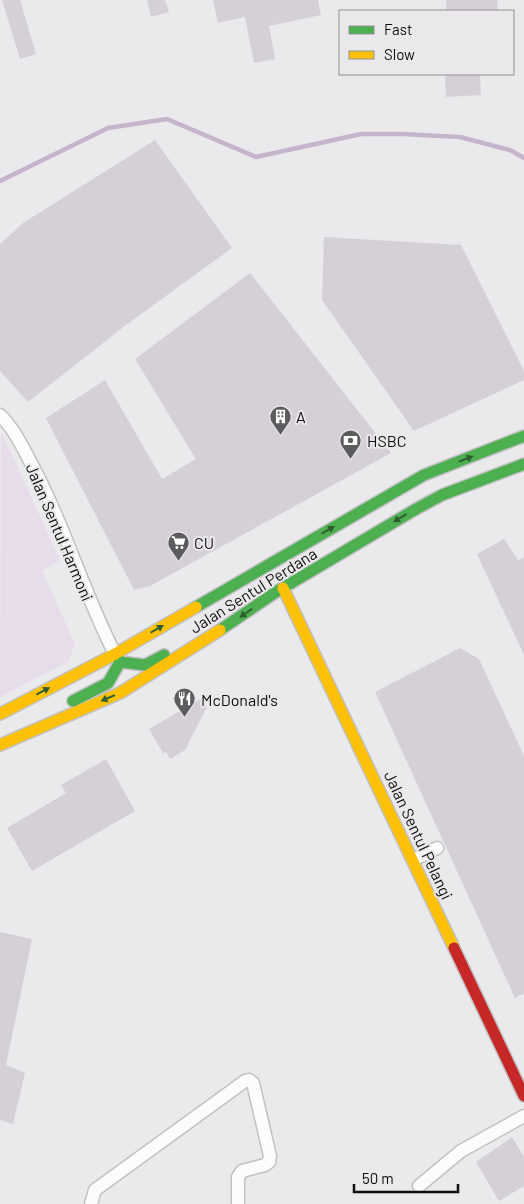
<svg xmlns="http://www.w3.org/2000/svg" width="524" height="1204" font-family="Barlow,sans-serif">
<style>
.green{fill:#e7dcea}
.lines{fill:none;stroke-linecap:round;stroke-linejoin:round}
.stream{stroke:#c6b4cd;stroke-width:4.5}
.building{fill:#d5d0d8}
.street-casing{stroke:#c2c1c3;stroke-width:15}
.fast-casing{stroke:#c2c1c3;stroke-width:14}
.slow-casing{stroke:#c2c1c3;stroke-width:14}
.jam-casing{stroke:#c2c1c3;stroke-width:14}
.street{stroke:#fcfcfc;stroke-width:12}
.fast{stroke:#4caf50;stroke-width:11}
.slow{stroke:#ffc107;stroke-width:11}
.jam{stroke:#c62828;stroke-width:11}
.oneway{fill:#2e5e30}
.labels{text-anchor:middle;dominant-baseline:central;stroke-width:4;stroke-linejoin:round;paint-order:stroke}
.poi-label{font-size:16px;fill:#100e10;stroke:#ebe8ec;text-anchor:start}
.street-label{font-size:16px;fill:#100e10;stroke:#ebe8ec}
</style>
<rect width="100%" height="100%" fill="#eae9eb"/>
<path class="green" d="M1 431 60 560 42 571 75 644 69 661 0 697Z"/>
<g class="lines">
<path class="stream" d="M0 181 108 128 167 119 256 157 361 134H403L460 137 510 150 524 158"/>
</g>
<path class="building" d="M2 0H20L36 54 20 59Z
M147 0H165L169 12 151 17Z
M213 0H318L321 15 269 26 275 59 254 63 245 17 218 23Z
M446 0H497L498 11H446Z
M445 74H480L481 95 446 97Z
M155 140 232 248 126 325 28 402 0 371V244L23 223Z
M324 237 461 245 524 371V380L414 431 322 300Z
M250 273 391 453 150 586 134 590 46 418 105 380 162 479 196 459 135 359Z
M504 539 518 560 524 557V655L477 554Z
M460 648 479 659 524 756V993L515 998 375 692Z
M202 698 207 707 185 750 170 759 166 752 163 753 149 729Z
M106 759 135 811 32 871 7 828 66 793 61 785Z
M0 932 32 939 6 1065 25 1073 13 1124 0 1120Z
M512 1137 524 1157V1186L499 1201 476 1162Z"/>
<g class="lines">
<defs>
<path id="street" d="M0 415C14 429 22 446 31 463 64 524 83 592 115 654
M413 860 437 848
M419 1186 461 1151 524 1116
M91 1204 95 1190 245 1081 249 1080 253 1083 270 1156 269 1162 265 1165 242 1171 238 1177V1204"/>
<path id="fast" d="M196 607 424 475 524 436
M220 630 276 592 416 509 442 495 524 464
M115 654 120 662 145 665 164 655
M73 701 108 683 120 662"/>
<path id="slow" d="M283 588 454 948
M0 714 115 654 196 607
M0 745 120 693 220 630"/>
<path id="jam" d="M454 948 524 1096"/>
</defs>
<use href="#street" class="street-casing"/>
<use href="#fast" class="fast-casing"/>
<use href="#slow" class="slow-casing"/>
<use href="#jam" class="jam-casing"/>
<use href="#street" class="street"/>
<use href="#fast" class="fast"/>
<use href="#slow" class="slow"/>
<use href="#jam" class="jam"/>
</g>
<defs><path id="oneway-solid" d="M-6-.8H1V-3.2L6.5 0L1 3.2V.8H-6Z" transform="scale(1.25)"/></defs>
<g class="oneway">
<use href="#oneway-solid" transform="translate(466 459) rotate(-21)"/>
<use href="#oneway-solid" transform="translate(400 518) rotate(149)"/>
<use href="#oneway-solid" transform="translate(328 530) rotate(-30)"/>
<use href="#oneway-solid" transform="translate(246 613) rotate(145)"/>
<use href="#oneway-solid" transform="translate(157 629) rotate(-30)"/>
<use href="#oneway-solid" transform="translate(43 691) rotate(-28)"/>
<use href="#oneway-solid" transform="translate(108 698) rotate(157)"/>
</g>
<defs>
<symbol id="building-pin" viewBox="-11 -11 22 30"><path d="M0 17L-7.5 6A9.5 9.5 0 1 1 7.5 6Z" fill="#5c5b5d" stroke="#ebe8ec"/><path d="M-4-6H4V6H1V3H-1V6H-4ZM-2.5-4.3h1.7v1.8h-1.7ZM.8-4.3h1.7v1.8H.8ZM-2.5-1h1.7V.8h-1.7ZM.8-1h1.7V.8H.8Z" fill="#fff"/></symbol>
<symbol id="bank-pin" viewBox="-11 -11 22 30"><path d="M0 17L-7.5 6A9.5 9.5 0 1 1 7.5 6Z" fill="#5c5b5d" stroke="#ebe8ec"/><path d="M-6-4H6V4H-6ZM0-2.3a2.3 2.3 0 1 0 0 4.6a2.3 2.3 0 1 0 0-4.6Z" fill="#fff"/></symbol>
<symbol id="supermarket-pin" viewBox="-11 -11 22 30"><path d="M0 17L-7.5 6A9.5 9.5 0 1 1 7.5 6Z" fill="#5c5b5d" stroke="#ebe8ec"/><path d="M-6-5.5h2.5l.6 2H6L4.5 2H-2.5L-4.4-4H-6ZM-1.5 3.2a1.3 1.3 0 1 0 .1 0ZM3 3.2a1.3 1.3 0 1 0 .1 0Z" fill="#fff"/></symbol>
<symbol id="restaurant-pin" viewBox="-11 -11 22 30"><path d="M0 17L-7.5 6A9.5 9.5 0 1 1 7.5 6Z" fill="#5c5b5d" stroke="#ebe8ec"/><path d="M-5-6h1v4h1v-4h1v4h1v-4h1v5L-1.5 .5V6h-2V.5L-5-1ZM5-6V6H3V1.5H1.5Q1.5-4 5-6Z" fill="#fff"/></symbol>
</defs>
<g fill-rule="evenodd">
<use href="#building-pin" x="268" y="404" width="25" height="34"/>
<use href="#bank-pin" x="338" y="428" width="25" height="34"/>
<use href="#supermarket-pin" x="166" y="530" width="25" height="34"/>
<use href="#restaurant-pin" x="172" y="686" width="25" height="34"/>
</g>
<g class="labels">
<g class="poi-label">
<text x="296" y="416">A</text>
<text x="367" y="440">HSBC</text>
<text x="194" y="542">CU</text>
<text x="201" y="699">McDonald's</text>
</g>
<g class="street-label">
<text transform="translate(60 532) rotate(67)">Jalan Sentul Harmoni</text>
<text transform="translate(253 590) rotate(-32)">Jalan Sentul Perdana</text>
<text transform="translate(419 835) rotate(65)">Jalan Sentul Pelangi</text>
</g>
</g>
<rect x="339" y="10" width="175" height="65" fill="#ebe8ec" stroke="#939194"/>
<rect x="349" y="26" width="25" height="8" fill="#4caf50" stroke="#939194"/>
<text x="384" y="35" font-size="15" fill="#100e10">Fast</text>
<rect x="349" y="51" width="25" height="8" fill="#ffc107" stroke="#939194"/>
<text x="384" y="60" font-size="15" fill="#100e10">Slow</text>
<path d="M354 1184v8h104v-8" fill="none" stroke="#100e10" stroke-width="2.5"/>
<text x="362" y="1184" font-size="15" fill="#100e10" stroke="#ebe8ec" stroke-width="4" paint-order="stroke">50 m</text>
</svg>
